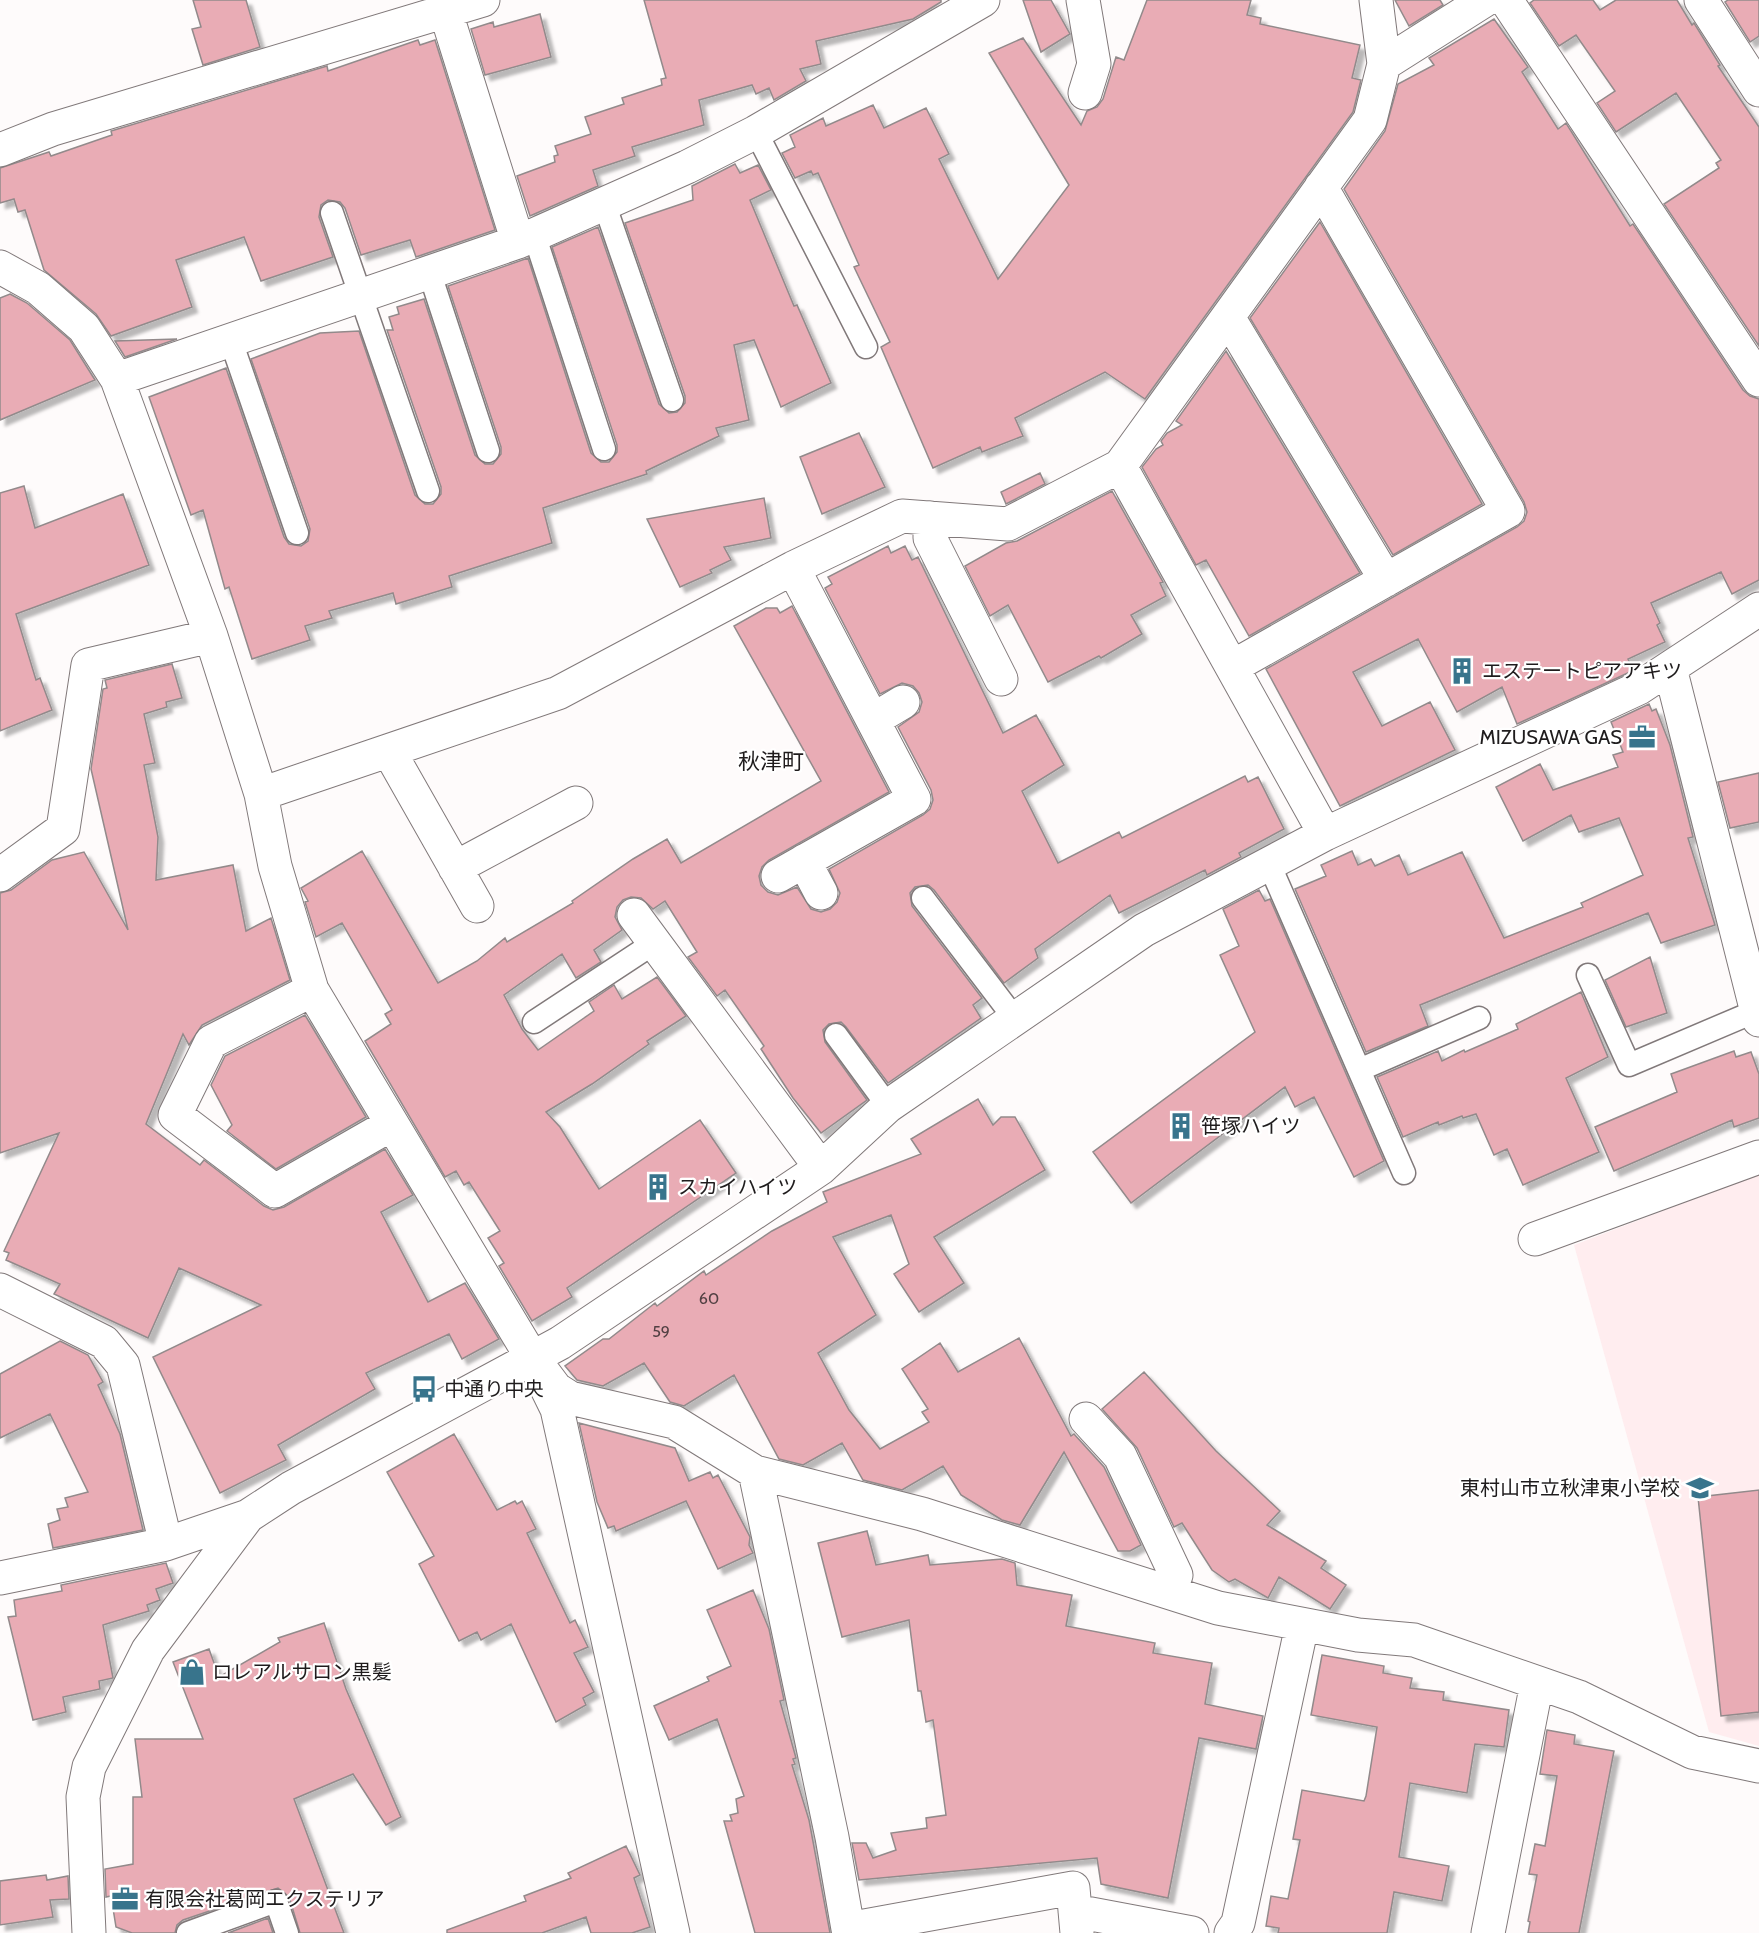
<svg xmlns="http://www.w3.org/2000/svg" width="1759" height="1933" font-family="Cabin,'Noto Sans JP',sans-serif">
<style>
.built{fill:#ffedef}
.building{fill:#e9acb5;stroke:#928a8b;stroke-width:1.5;filter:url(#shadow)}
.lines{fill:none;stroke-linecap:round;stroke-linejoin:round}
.lane-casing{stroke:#81797a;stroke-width:25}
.street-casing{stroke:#81797a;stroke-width:35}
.lane{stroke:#fff;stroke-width:22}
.street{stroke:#fff;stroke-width:33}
.labels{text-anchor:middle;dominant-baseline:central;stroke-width:4.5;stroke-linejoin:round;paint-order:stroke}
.number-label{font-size:16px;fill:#524043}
.poi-label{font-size:20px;fill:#1f1c1d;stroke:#fff;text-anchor:start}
.quarter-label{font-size:22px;fill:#1f1c1d;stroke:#fff}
</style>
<defs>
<filter id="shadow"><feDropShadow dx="5.5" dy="5.5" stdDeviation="1.5" flood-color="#0004"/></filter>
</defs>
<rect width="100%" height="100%" fill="#fefbfb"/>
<path class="built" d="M1759 1174V1746L1709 1732 1574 1245Z"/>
<path class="building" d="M193 0H246L260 47 203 65 192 29 201 27Z
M644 0H941V2L913 19 816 41 821 64 800 69 806 81 774 100 769 88 756 94 752 85 699 100 704 125 632 147 635 156 593 170 598 186 530 216 517 176 555 162 554 156 558 155 555 146 591 134 585 117 624 104 622 98 662 85 661 79 666 78Z
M1023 0H1051L1070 34 1041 52Z
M1147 0H1251L1247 15 1261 18 1260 24 1360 45 1352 78 1361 80 1353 112 1145 399 1105 372 1015 418 1023 436 982 452 980 447 933 468 881 347 890 342 854 267 859 265 818 173 813 175 811 171 795 178 782 153 795 147 790 135 823 118 826 126 873 105 884 128 926 108 949 154 939 159 998 279 1069 185 989 53 1023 38 1081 125 1087 111 1097 107 1103 99 1116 57 1124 60Z
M1395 0H1440L1443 5 1409 26Z
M1534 0H1593L1600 10 1616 0H1677L1692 25 1694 23 1720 65 1718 66 1759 127V346L1664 204 1719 168 1716 163 1721 160 1676 93 1616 132 1597 103 1615 91 1576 35 1559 46 1530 3Z
M1728 0H1759V36L1750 42 1725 2Z
M540 14 551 57 485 75 471 29 493 22 494 27Z
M1494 19 1528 67 1522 72 1558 129 1566 123 1630 226 1633 224 1743 390 1750 396 1759 399V580L1732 594 1721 572 1651 603 1660 623 1657 625 1665 642 1628 659 1633 669 1630 672 1517 724 1502 687 1457 712 1418 639 1353 672 1382 726 1430 702 1455 750 1340 806 1266 669 1517 527 1524 521 1527 512 1524 502 1344 189 1385 131 1398 84 1434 65 1429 58Z
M418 40 420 45 435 40 495 230 416 257 410 240 361 255 345 208 340 202 328 200 321 205 319 217 333 257 261 281 244 237 176 260 192 307 111 336 96 314 44 270 25 210 18 212 14 199 0 203V168L49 152 51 156 112 135 111 131 327 66 328 71Z
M735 164 740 173 758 165 771 190 750 200 794 306 797 305 831 383 781 407 754 340 734 345 749 420 716 428 719 436 646 471 647 474 543 508 552 543 449 576 452 587 396 604 393 593 329 611 332 618 305 626 310 640 252 659 229 587 225 589 203 510 191 515 149 397 226 368 284 537 289 544 301 546 308 541 310 529 251 359 320 333 359 331 415 495 425 504H433L441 494V487L387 330H393L389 317 399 314 397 307 424 299 475 455 485 464H493L501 454V447L448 286 528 258 591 453 601 462H609L617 452V445L552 247 598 227 659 404 669 413 677 412 685 403V396L625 223 693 200 692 186Z
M1320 222 1482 504 1393 555 1250 318Z
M10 294 27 303 70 340 95 380 0 420V298Z
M177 339 125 357 115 341Z
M1226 351 1360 573 1249 636 1206 560 1196 565 1142 467 1156 449 1163 445 1161 441 1167 433 1182 425 1176 421Z
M859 433 885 487 822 514 800 457Z
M1040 473 1045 484 1006 504 1001 492Z
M24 486 35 528 123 494 149 565 16 614 36 680 40 678 52 710 0 731V493Z
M1112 491 1163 582 1160 583 1166 596 1131 615 1142 634 1101 658 1099 656 1048 682 1008 605 990 616 965 566 1006 543 1017 541Z
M764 498 771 538 724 547 731 560 710 570 712 573 680 587 647 519Z
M888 546 891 553 905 546 912 560 918 557 1003 733 1036 715 1064 765 1022 791 1058 863 1119 832 1122 838 1245 776 1248 782 1258 777 1284 829 1239 853 1241 857 1207 875 1205 870 1119 913 1110 895 1035 949 1038 958 1004 983 934 890 928 885 915 887 910 893 912 906 982 998 973 1005 981 1018 888 1083 846 1027 841 1022 829 1024 823 1030 825 1042 867 1100 821 1133 793 1098 761 1049 764 1046 725 990 717 996 688 957 697 952 665 901 653 909 641 898 631 897 623 900 617 907 615 917 622 930 594 950 601 962 576 978 562 954 504 995 522 1029 538 1050 594 1011 589 1002 614 985 622 999 657 977 686 1016 647 1041 649 1044 592 1084 546 1112 560 1127 599 1189 700 1120 736 1173 567 1288 572 1297 532 1321 499 1266 504 1263 488 1238 500 1231 469 1182 464 1185 456 1171 445 1177 365 1041 391 1024 385 1014 392 1010 342 923 316 937 305 902 308 901 301 888 362 851 438 983 477 961 505 938 507 942 573 903 572 901 633 859 667 839 681 863 821 781 734 626 766 608H777L780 613 792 606 889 792 769 860 762 867 759 876 761 885 768 892 778 895 797 887 811 909 821 912 830 909 837 902 840 893 829 869 923 815 930 809 933 800 931 790 898 727 919 712 922 702 919 693 913 686 902 683 880 694 825 588 832 584 828 577Z
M172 664 182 698 166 702 167 707 144 714 155 763 144 765 158 837 156 880 233 865 246 931 271 918 290 980 202 1025 189 1045 183 1034 146 1124 200 1165 204 1160 264 1206 273 1210 284 1207 385 1149 413 1195 381 1212 428 1302 465 1283 499 1339 462 1359 449 1334 366 1373 375 1389 278 1445 286 1460 220 1493 153 1357 261 1305 179 1268 148 1338 54 1294 60 1284 6 1260 9 1253 4 1251 59 1133 0 1153V893L11 890 52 860 84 852 128 930 91 769 103 689 107 688 105 680Z
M1649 704 1652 711 1656 709 1670 745 1693 837 1688 838 1715 925 1661 943 1648 913 1420 1005 1428 1026 1366 1052 1295 889 1326 876 1321 865 1352 851 1358 865 1371 859 1375 866 1399 855 1408 875 1462 852 1504 938 1583 907 1581 903 1643 875 1619 818 1579 832 1571 815 1523 841 1496 787 1540 764 1553 790 1618 767 1613 755 1623 752 1611 722Z
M1759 773V822L1730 828 1718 782Z
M1259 890 1265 901 1270 899 1384 1161 1354 1177 1314 1097 1295 1107 1285 1087 1131 1203 1093 1152 1255 1032 1220 955 1239 946 1223 909Z
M1650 957 1667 1013 1626 1027 1605 980Z
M1581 992 1608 1057 1566 1078 1599 1152 1523 1185 1507 1149 1494 1155 1476 1114 1463 1118 1462 1116 1439 1125 1438 1122 1403 1137 1377 1077 1438 1051 1442 1061 1464 1050 1465 1052 1518 1029 1516 1024Z
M305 1015 366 1117 276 1169 227 1131 232 1125 211 1085 225 1056Z
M1734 1051 1736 1057 1751 1052 1759 1074V1118L1734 1127 1732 1120 1614 1171 1595 1127 1677 1092 1671 1074Z
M978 1099 993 1125 1001 1117H1015L1045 1170 934 1237 964 1283 919 1312 894 1274 909 1264 891 1215 833 1237 876 1315 818 1353 849 1410 880 1449 929 1422 922 1412 928 1409 902 1369 940 1343 958 1372 1019 1338 1071 1436 1074 1434 1104 1467 1141 1545 1130 1551H1118L1064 1452 1020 1525 1002 1520 961 1495 943 1466 902 1490 863 1480 842 1443 803 1465 779 1459 734 1375 684 1406 670 1402 644 1363 603 1386 577 1380 565 1366 603 1339H609L655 1303 657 1306 704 1271 706 1275 772 1231 827 1202 823 1192 921 1154 911 1139Z
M60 1341 88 1355 103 1382 98 1385 120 1434 143 1530 53 1548 48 1524 60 1520 57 1509 68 1507 65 1498 88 1492 50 1414 0 1438V1374Z
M1144 1372 1216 1451 1280 1511 1267 1525 1326 1561 1321 1568 1346 1585 1330 1609 1279 1577 1268 1598 1235 1579 1229 1582 1212 1570 1182 1523 1174 1527 1137 1448 1102 1409Z
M579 1423 675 1448 689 1481 710 1472 713 1478 718 1475 750 1537 749 1545 753 1553 718 1569 686 1501 616 1531 614 1526 608 1528 597 1502Z
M454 1434 497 1510 515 1501 517 1504 522 1501 536 1529 527 1533 570 1623 575 1620 588 1647 574 1653 594 1692 583 1698 586 1705 556 1722 511 1624 481 1640 477 1632 459 1641 419 1564 434 1556 387 1472Z
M1759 1490V1712L1721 1716 1698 1497Z
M867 1531 876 1565 928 1555 930 1565 1002 1559 1015 1563 1017 1585 1072 1595 1066 1626 1155 1643 1153 1653 1212 1663 1205 1704 1263 1716 1256 1749 1199 1738 1168 1898 1101 1884 1097 1858 859 1880 852 1843H866L873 1858 896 1850 891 1833 927 1828 926 1818 946 1815 933 1720 926 1722 921 1691H918L909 1620 842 1637 818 1543Z
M166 1563 173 1583 156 1589 160 1600 147 1605 149 1611 103 1625 113 1678 99 1681 100 1689 63 1697 66 1712 33 1720 8 1617 16 1616 14 1600 62 1591 61 1585Z
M753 1590 769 1629 784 1700 780 1701 796 1758 793 1759 795 1764 792 1765 809 1820 830 1933H755L724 1821H732L730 1815 738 1813 736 1799 744 1796 717 1719 669 1740 654 1706 709 1681 707 1677 731 1666 707 1610Z
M324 1623 346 1689 401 1817 386 1825 353 1774 294 1799 344 1933H300L289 1897 278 1888 183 1920 177 1925 175 1933H132L116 1927 111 1896 106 1897 105 1869 133 1864V1797H142L135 1739H203L173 1662 209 1649 219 1677 280 1642 278 1638Z
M1322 1655 1384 1666 1383 1673 1412 1678 1410 1688 1444 1692 1443 1700 1509 1710 1504 1747 1475 1744 1467 1793 1410 1783 1399 1857 1449 1866 1442 1901 1394 1892 1387 1933H1278L1279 1928 1266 1926 1271 1896 1288 1899 1300 1840 1293 1839 1302 1790 1364 1801 1366 1796 1377 1727 1311 1715Z
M1547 1730 1575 1735 1574 1744 1614 1751 1579 1933H1528L1530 1922 1528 1921 1537 1875 1529 1874 1535 1844 1545 1846 1557 1776 1540 1774Z
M626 1846 640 1875 634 1878 650 1927 632 1933H591L586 1917 542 1933H447V1930L526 1901 524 1896 571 1878 568 1873Z
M46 1875 47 1880 68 1876 69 1899 50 1900 53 1917 0 1925V1881Z
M268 1918 273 1933H228Z"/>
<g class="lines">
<defs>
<path id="lane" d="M756 132 866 347
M604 203 672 400
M332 213 428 491
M534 234 604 449
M429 271 488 451
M230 338 297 533
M1270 866 1404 1173
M923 898 1015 1019
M1588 975 1629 1065 1756 1011
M534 1022 654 943
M836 1035 888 1106
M1359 1070 1479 1018
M188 1933 276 1901 287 1933"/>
<path id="street" d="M442 0 518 242
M1083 0 1094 64 1085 93
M1506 0 1759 380
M1701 0 1759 90
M1384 64 1485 0
M0 150 53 129 483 0
M0 267 38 288 84 328 117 379 211 636 261 794 275 866 312 990 532 1358 557 1409 673 1933
M1228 317 1386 580
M117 379 518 242 687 167 756 132 983 0
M1120 466 1325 834
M930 518V538L1001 679
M1232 667 1508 511 1321 187
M1670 668 1759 1020
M873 720 903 702
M389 751 477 906
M261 794 558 693 793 568 902 516 1008 524 1120 466 1370 120 1384 64 1376 0
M804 861 821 893
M455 868 576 803
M0 875 63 829 88 665 211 636
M778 876 914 799 793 568
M634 915 821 1168
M312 990 211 1042 175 1115 275 1191 392 1124
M1535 1239 1759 1157
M0 1290 104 1342 123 1365 166 1544
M544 1373 556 1389 570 1398 674 1422 755 1472 922 1514 1218 1608 1358 1635 1414 1640 1579 1697 1692 1752 1759 1766
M1086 1419 1120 1456 1176 1575 1170 1591
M755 1472 832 1837 848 1929 1073 1888 1077 1933
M0 1578 166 1544 248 1516
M1075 1911 1192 1933
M89 1933 83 1797 89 1767 148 1650 248 1516 291 1488 560 1343 821 1168 888 1106 1144 930 1325 834 1639 688 1759 609
M1231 1933 1238 1923 1302 1625
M1488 1933 1537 1683"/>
</defs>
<use href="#lane" class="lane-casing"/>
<use href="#street" class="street-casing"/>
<use href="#lane" class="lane"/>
<use href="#street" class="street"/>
</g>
<defs>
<symbol id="building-bare" viewBox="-9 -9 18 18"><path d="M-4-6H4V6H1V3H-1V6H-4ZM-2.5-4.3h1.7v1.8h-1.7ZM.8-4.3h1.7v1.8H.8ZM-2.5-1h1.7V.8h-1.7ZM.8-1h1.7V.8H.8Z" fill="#38748c" stroke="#fff" stroke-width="2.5" paint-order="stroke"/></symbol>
<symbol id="office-bare" viewBox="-9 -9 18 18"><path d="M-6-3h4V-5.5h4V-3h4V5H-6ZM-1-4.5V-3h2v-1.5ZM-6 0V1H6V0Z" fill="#38748c" stroke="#fff" stroke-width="2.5" paint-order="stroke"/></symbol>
<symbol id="bus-bare" viewBox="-9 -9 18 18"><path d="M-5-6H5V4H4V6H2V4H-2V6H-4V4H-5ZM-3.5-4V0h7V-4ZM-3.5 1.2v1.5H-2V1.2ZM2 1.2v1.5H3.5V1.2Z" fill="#38748c" stroke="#fff" stroke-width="2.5" paint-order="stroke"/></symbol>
<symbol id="school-bare" viewBox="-9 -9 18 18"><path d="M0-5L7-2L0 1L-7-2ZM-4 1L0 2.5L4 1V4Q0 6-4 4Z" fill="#38748c" stroke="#fff" stroke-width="2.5" paint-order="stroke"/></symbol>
<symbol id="shop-bare" viewBox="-9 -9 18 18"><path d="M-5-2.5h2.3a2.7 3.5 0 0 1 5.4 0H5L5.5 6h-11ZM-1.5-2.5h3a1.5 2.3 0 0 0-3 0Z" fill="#38748c" stroke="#fff" stroke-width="2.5" paint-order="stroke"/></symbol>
</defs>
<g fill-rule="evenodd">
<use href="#building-bare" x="1443" y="652" width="38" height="38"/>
<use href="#office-bare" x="1623" y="718" width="38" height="38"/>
<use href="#building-bare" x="1162" y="1107" width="38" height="38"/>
<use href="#building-bare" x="639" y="1168" width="38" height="38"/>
<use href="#bus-bare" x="405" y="1370" width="38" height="38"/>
<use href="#school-bare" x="1681" y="1469" width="38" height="38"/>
<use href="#shop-bare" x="173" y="1653" width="38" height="38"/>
<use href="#office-bare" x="106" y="1880" width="38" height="38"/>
</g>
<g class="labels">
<g class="number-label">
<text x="709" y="1298">60</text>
<text x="661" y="1331">59</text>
</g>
<g class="poi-label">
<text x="1482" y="671">エステートピアアキツ</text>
<text x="1622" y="737" text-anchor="end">MIZUSAWA GAS</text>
<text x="1201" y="1126">笹塚ハイツ</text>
<text x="678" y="1187">スカイハイツ</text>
<text x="444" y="1389">中通り中央</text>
<text x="1680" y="1488" text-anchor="end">東村山市立秋津東小学校</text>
<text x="212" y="1672">ロレアルサロン黒髪</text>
<text x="145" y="1899">有限会社葛岡エクステリア</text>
</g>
<g class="quarter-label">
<text x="771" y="761">秋津町</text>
</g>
</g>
</svg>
